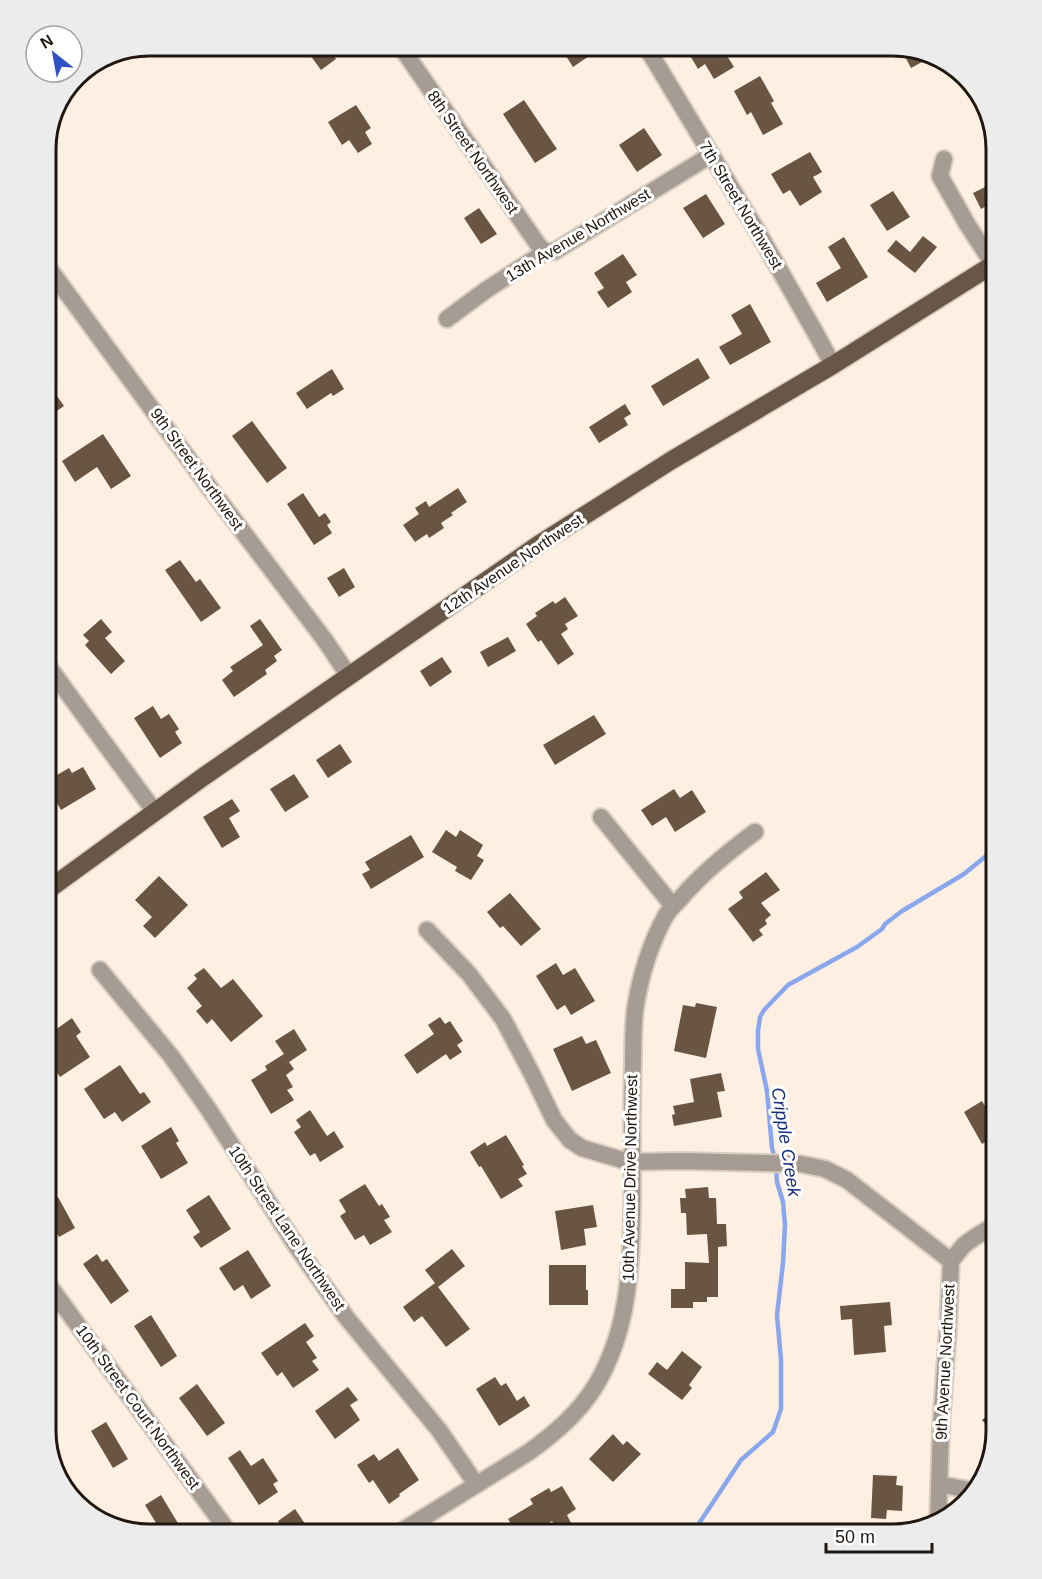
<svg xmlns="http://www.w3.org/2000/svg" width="1042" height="1579" font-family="Arial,sans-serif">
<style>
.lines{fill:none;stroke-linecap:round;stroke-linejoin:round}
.stream{stroke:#8aa7ee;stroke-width:4.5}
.building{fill:#695542}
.minor-casing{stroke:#d9ccc0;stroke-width:20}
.major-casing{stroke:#d9ccc0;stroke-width:21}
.minor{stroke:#a69c93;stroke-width:16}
.major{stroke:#685747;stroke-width:18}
.labels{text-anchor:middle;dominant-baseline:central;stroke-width:6;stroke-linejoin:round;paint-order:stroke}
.street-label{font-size:16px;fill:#1f1710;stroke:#fff}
.water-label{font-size:18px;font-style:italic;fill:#162b7b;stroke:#fff}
.rim{fill:none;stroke:#1f1710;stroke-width:3}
</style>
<rect width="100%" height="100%" fill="#fdefe2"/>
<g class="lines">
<path class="stream" d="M775 1159 772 1148 767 1091 758 1049V1031L760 1017 764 1010 788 985 857 947 882 929 885 924 902 911 964 874 997 847
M692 1534 741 1460 773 1432 781 1409V1360L777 1315 783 1263 785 1225 783 1202 777 1182 776 1168"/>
</g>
<path class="building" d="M899 45H900L933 56 911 68Z
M685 47H711L717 56 724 51 734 67 714 79 705 64 698 69Z
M561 48H601L573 67Z
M307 51H330L336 59 321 70Z
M760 76 774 101 771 103 783 124 763 135 751 112 747 115 734 91Z
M524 100 557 149 535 163 503 114Z
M356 105 371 128 365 132 372 144 358 153 349 140 342 145 328 122Z
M644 128 662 155 637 172 619 145Z
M810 152 822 172 813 177 822 192 800 206 790 190 783 194 771 174Z
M997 181V200L981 209 973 193Z
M893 191 910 217 887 231 870 205Z
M706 194 725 224 703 238 683 208Z
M479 208 497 234 481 244 464 218Z
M923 236 937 247 915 273 887 251 896 240 910 252Z
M844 237 868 277 827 302 816 283 841 268 828 247Z
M623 254 637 275 626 282 632 292 608 308 597 292 604 288 594 273Z
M750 304 771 342 730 365 719 347 742 334 731 315Z
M698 358 710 378 663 406 651 386Z
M332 369 344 389 333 396 331 393 307 409 296 393Z
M45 379 64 406 45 419Z
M625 404 631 414 624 418 628 425 599 443 589 427Z
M252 421 287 468 267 483 232 436Z
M103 434 131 476 111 489 97 467 75 482 62 461Z
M458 488 467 502 451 513 453 515 441 523 444 528 429 538 427 534 415 542 403 525 419 514 415 508 426 501 429 507Z
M303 493 319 517 325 513 331 522 327 525 332 533 314 545 287 504Z
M180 560 196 582 200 579 221 608 201 622 165 570Z
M344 568 355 587 339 597 327 578Z
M565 597 578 616 565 624 568 629 561 634 574 654 558 665 541 640 538 642 526 624 537 616 535 613 553 601 555 604Z
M101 619 112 632 105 638 125 661 111 674 85 645 89 641 83 635Z
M260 619 282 650 274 656 277 661 265 670 267 674 234 697 222 680 233 671 230 667 263 645 250 626Z
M508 637 516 651 488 667 480 652Z
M442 657 452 672 430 687 420 671Z
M153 706 161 719 169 714 179 729 175 732 182 743 160 758 134 718Z
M594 715 606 734 555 765 543 745Z
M340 744 352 762 328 778 316 760Z
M83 767 96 789 61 810 45 782 69 768 72 773Z
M294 774 309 797 285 812 270 789Z
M674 789 680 798 692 790 706 812 675 832 666 817 652 826 641 810Z
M232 799 240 811 229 818 240 837 222 848 203 817Z
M446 830 456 837 460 830 483 845 477 856 484 860 471 880 455 871 457 867 432 852Z
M411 835 424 857 371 889 362 874 370 870 365 862Z
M766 872 780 890 761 903 771 915 765 920 767 924 759 930 763 935 753 942 728 909 743 898 739 892Z
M159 876 188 905 155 938 143 926 152 917 135 900Z
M510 893 541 929 521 946 503 926 500 928 487 912Z
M556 963 563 975 575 968 595 1001 571 1015 565 1005 557 1010 536 976Z
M204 968 221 988 233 979 263 1016 231 1042 212 1019 207 1024 196 1011 202 1006 187 988 197 979 194 975Z
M696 1003 717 1007 706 1058 674 1051 683 1005 695 1007Z
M440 1017 445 1024 450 1021 463 1041 457 1045 462 1052 450 1060 446 1054 417 1074 404 1055 434 1034 428 1025Z
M72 1018 81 1032 76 1036 90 1057 60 1077 45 1055V1037Z
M294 1029 307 1050 289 1062 294 1069 286 1075 293 1087 287 1090 294 1100 271 1114 251 1080 267 1070 265 1066 284 1054 275 1041Z
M582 1036 586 1044 596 1040 611 1073 572 1091 553 1049Z
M120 1065 140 1094 144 1092 151 1102 122 1122 115 1112 104 1119 84 1089Z
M721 1073 725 1091 717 1092 722 1117 674 1126 672 1115 675 1114 673 1106 694 1102 690 1079Z
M982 1101 997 1126V1135L982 1144 964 1112Z
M310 1110 327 1136 334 1131 344 1147 320 1162 315 1153 310 1156 294 1132 301 1127 296 1120Z
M171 1127 179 1141 176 1143 188 1163 161 1179 141 1146Z
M506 1135 524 1165 522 1166 527 1174 518 1179 523 1186 501 1199 481 1166 479 1167 470 1152 485 1142 487 1146Z
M365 1184 379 1206 382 1204 390 1217 384 1220 392 1232 370 1245 364 1235 355 1240 340 1216 346 1212 339 1200Z
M708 1187 709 1198H716L717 1224H726L727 1246 718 1247V1297H707V1302H693V1308H671V1289H685V1262L709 1263 707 1234 687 1235 686 1213H681L680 1198H686L685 1189Z
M209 1195 231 1229 201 1248 193 1237 200 1232 186 1210Z
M58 1197 75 1228 59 1237 45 1212V1204Z
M593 1205 597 1227 584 1229 586 1245 561 1250 555 1211Z
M452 1249 465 1266 438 1287 470 1329 446 1347 422 1316 414 1322 403 1307 435 1283 425 1270Z
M248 1250 271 1286 251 1299 243 1285 234 1291 219 1268Z
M97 1254 102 1262 107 1259 129 1291 111 1304 83 1264Z
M549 1265H586V1290H588V1305H549Z
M890 1302 892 1325 884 1326 886 1352 854 1355 852 1319 841 1320 840 1306Z
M151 1315 177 1356 161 1367 134 1326Z
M305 1323 314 1336 306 1342 317 1358 312 1361 319 1370 293 1388 282 1372 277 1376 261 1353Z
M682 1351 702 1367 689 1385 692 1388 682 1400 648 1374 657 1362 667 1370Z
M495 1377 501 1386 506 1383 517 1401 524 1396 530 1406 499 1426 476 1389Z
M197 1384 225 1423 207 1436 179 1398Z
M348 1387 358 1400 350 1405 360 1420 335 1439 315 1411Z
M997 1407V1431L996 1436 982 1420Z
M106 1422 128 1459 113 1468 91 1431Z
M613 1434 623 1445 627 1441 641 1454 613 1482 589 1459Z
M398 1448 419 1480 399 1494 400 1496 389 1504 373 1480 369 1483 357 1465 374 1454 379 1461Z
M240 1450 251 1466 263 1458 278 1481 273 1484 278 1492 259 1505 228 1458Z
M873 1475 897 1476 896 1485 903 1486 902 1511 887 1510 886 1519 871 1518Z
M562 1486 576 1509 567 1515 571 1523 558 1530 552 1521 532 1534H517L508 1519 533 1504 530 1499 549 1488 551 1492Z
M161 1495 179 1525 165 1534H163L145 1505Z
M295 1509 312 1534H287L278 1521Z"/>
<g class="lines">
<defs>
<path id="minor" d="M647 48 759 234 815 332 833 365
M403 50 539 246 545 252
M944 159 940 176 967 224 993 264
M45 263 212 491 324 639 349 676
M447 319 486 290 545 252 555 251 711 155
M45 662 155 812
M601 817 673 906
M427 930 469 974 503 1019 532 1074 554 1120 570 1140 582 1148 629 1162 681 1161 801 1164 825 1169 847 1180 951 1261
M100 970 171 1056 209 1110 297 1247 346 1317 439 1430 476 1484
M45 1280 230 1534
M939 1484 974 1491
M938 1522 941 1426 948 1329 951 1261 964 1245 975 1237 997 1224
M397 1534 529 1452C555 1433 579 1413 596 1385 627 1333 631 1273 632 1214 633 1164 631 1114 633 1064 633 1046 633 1028 635 1010 640 977 650 944 666 915 670 909 676 903 681 898 703 872 728 852 755 832"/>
<path id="major" d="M45 892 203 777 541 543 672 460 833 365 997 262"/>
</defs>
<use href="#minor" class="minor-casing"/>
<use href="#major" class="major-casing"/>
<use href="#minor" class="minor"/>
<use href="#major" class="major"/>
</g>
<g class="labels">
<g class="street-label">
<text transform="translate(473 152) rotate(55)">8th Street Northwest</text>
<text transform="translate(741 205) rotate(59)">7th Street Northwest</text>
<text transform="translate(578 235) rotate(-31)">13th Avenue Northwest</text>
<text transform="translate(197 469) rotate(54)">9th Street Northwest</text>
<text transform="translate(513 564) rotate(-34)">12th Avenue Northwest</text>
<text transform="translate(630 1178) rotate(-89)">10th Avenue Drive Northwest</text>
<text transform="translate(287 1228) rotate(56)">10th Street Lane Northwest</text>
<text transform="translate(945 1362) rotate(-87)">9th Avenue Northwest</text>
<text transform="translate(138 1407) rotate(54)">10th Street Court Northwest</text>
</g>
<g class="water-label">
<text transform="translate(786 1142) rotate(81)">Cripple Creek</text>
</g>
</g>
<path d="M0 0H1042V1579H0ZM149 56H893A93 93 0 0 1 986 149V1431A93 93 0 0 1 893 1524H149A93 93 0 0 1 56 1431V149A93 93 0 0 1 149 56Z" fill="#edecec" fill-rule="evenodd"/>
<path class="rim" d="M149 56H893A93 93 0 0 1 986 149V1431A93 93 0 0 1 893 1524H149A93 93 0 0 1 56 1431V149A93 93 0 0 1 149 56Z"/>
<g transform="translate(54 54) rotate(329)"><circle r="28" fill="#ffffff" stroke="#a5a29f" stroke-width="1.5"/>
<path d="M0-4.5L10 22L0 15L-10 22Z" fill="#3152c3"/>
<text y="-9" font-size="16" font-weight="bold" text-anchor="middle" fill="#1f1710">N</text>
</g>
<path d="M826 1543v9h106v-9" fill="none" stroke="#1f1710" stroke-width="3"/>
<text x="835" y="1543" font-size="18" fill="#1f1710" stroke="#ffffff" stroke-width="4.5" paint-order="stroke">50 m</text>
</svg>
